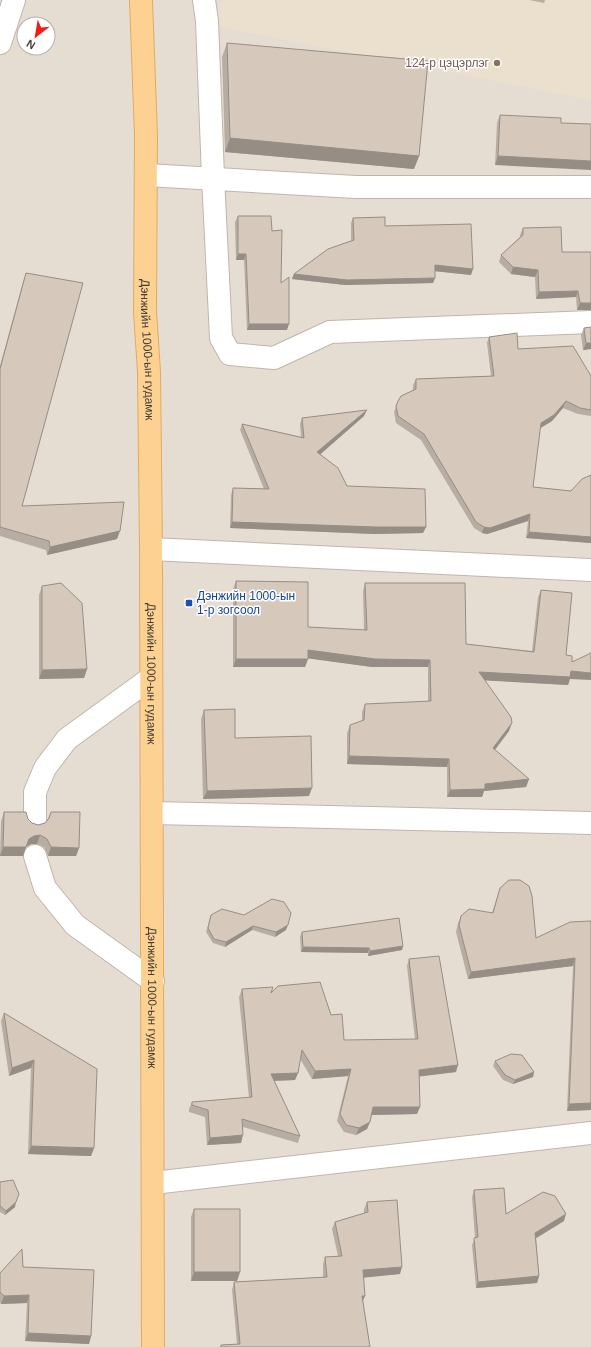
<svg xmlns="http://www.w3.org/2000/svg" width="591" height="1347" font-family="Arial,sans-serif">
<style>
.residential{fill:#e6ddd2;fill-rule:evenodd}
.education{fill:#ebdfce}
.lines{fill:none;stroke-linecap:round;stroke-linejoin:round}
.minor-casing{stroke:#c0b5aa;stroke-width:24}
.major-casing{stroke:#e1ab62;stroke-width:24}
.minor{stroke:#fff;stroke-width:22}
.major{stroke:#fcd192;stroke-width:22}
.wall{fill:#b8ada2}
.shaded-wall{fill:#968d84}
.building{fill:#d6c9bc;stroke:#968d84}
.education-dot{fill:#8d6e63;stroke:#fff;stroke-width:1.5}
.transit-dot{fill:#1a4fb4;stroke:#fff;stroke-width:1.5}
.labels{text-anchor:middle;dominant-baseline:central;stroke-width:3;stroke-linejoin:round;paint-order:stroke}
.education-label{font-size:12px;fill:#785e54;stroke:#fff;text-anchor:end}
.street-label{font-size:12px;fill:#443c34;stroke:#fff}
.transit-label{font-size:12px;fill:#164399;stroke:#fff;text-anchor:start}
</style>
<rect width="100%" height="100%" fill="#f2ece4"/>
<path class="residential" d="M0 0H591V1347H0ZM24 24H48V48H24Z"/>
<path class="education" d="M221 0H591V100L216 26Z"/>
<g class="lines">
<defs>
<path id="minor" d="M204 0 207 21 213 177 221 338 230 354 274 358 330 332 591 322
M0 43 14 0
M146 175 356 187H591
M151 549 591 570
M152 813 591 823
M35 821V792L45 768 67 739 151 678
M35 856 45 888 75 925 153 981
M153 1183 591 1133"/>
<g id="major">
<path id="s1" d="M141 0 146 136 145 312 149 372 151 549 153 1347"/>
</g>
</defs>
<use href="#minor" class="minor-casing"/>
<use href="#major" class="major-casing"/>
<use href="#minor" class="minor"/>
<use href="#major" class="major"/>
</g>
<path class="wall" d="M529 0H545L544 3Z
M227 43 419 156 414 169 225 152 222 57Z
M500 115 561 123 495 165 497 123Z
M238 216 272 231 287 330H247L244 260H236L235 222Z
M353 218 385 226 471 275 435 271V278L433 283 345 285 292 279 294 274 351 241V223Z
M523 228 562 252H591V310H577L576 297 536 299 535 277 511 274 499 262 501 255 520 237V235Z
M26 273 22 506 117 539 47 555 46 550 0 536V366L23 282Z
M584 328 591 349 583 350 581 335Z
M489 337 518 349 591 376V416L578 414 563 408 552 421 540 428 533 487 571 491 591 475V543L526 538 528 521 487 534 482 533 474 528 421 440 396 423 394 412 398 401 413 390V385L416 379 491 376 487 343Z
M364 416 320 454 347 486 426 527 423 533 374 534 230 528 231 495 233 488 264 489 240 430 242 424 301 437 300 424 302 418Z
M236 581 308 627 364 630 363 591 365 583 466 644 532 651 538 597 541 590 566 655 570 679 568 685 485 680 509 731 495 750 529 779 526 787 484 791 482 797H447V767L347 764V733L350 725 362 721V712L365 704 428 702V667H372L308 658 305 667H233V589Z
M42 586 87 669 84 678 39 679V595Z
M204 710 235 738 309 796 203 799 201 719Z
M4 812 28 819 32 823 38 825 45 823 48 819 51 812 79 848 76 856H48L44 847 37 844H31L26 847 23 856H0L1 821Z
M500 888 536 938 591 921V1110L567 1111 573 966 468 979 456 932 458 923 461 916 492 913Z
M211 915 286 930 275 937 252 930 225 947 213 943 206 932Z
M302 932 403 946 402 950 368 956V953L301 952 300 937Z
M409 959 456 1072 419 1076 417 1114 372 1115 367 1129 356 1135 344 1132 337 1121 348 1076 312 1079 300 1059 298 1073 295 1080 274 1081 300 1136 298 1143 243 1127 241 1143 207 1145 205 1117 189 1112V1109L192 1102 249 1098 239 997 242 989 271 993 331 1015 344 1040H415L407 966Z
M4 1013 94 1148 91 1156 28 1154 31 1068 9 1076 1 1021Z
M495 1061 534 1072 533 1077 513 1084 503 1080 493 1066Z
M0 1182 15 1207 5 1215 0 1212Z
M474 1190 506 1214 564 1221 536 1238 539 1276 537 1283 476 1288 472 1245 475 1238 472 1197Z
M367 1202 400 1274 364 1277 363 1302 370 1347H220L221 1345 237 1344 232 1290 234 1282 323 1277V1264L325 1257 338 1256 332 1229 335 1222 364 1213V1209Z
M194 1209 240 1272 237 1281H191V1217Z
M23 1267 91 1336 89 1344 25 1341 27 1303 1 1304 0 1303V1273Z"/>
<path class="shaded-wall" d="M230 138 419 156 414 169 225 152Z
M498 156 591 161V170L495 165Z
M238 254H246L244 260H236Z
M435 265 473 269 471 275 433 271Z
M513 267 538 270 535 277 511 274Z
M294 274 435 278 433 283 345 285 292 279Z
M578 291 576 297 536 299 539 292Z
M580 303H591V310H577Z
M249 324H289L287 330H247Z
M586 343H591V349L583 350Z
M566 401 563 408 552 421 539 429 541 423Z
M367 410 364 416 315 459 317 452Z
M530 514 528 521 487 534 482 533 484 527Z
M232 522 426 527 423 533 374 534 230 528Z
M120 531 117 539 47 555 50 547Z
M529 532 591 537V543L526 538Z
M308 650 430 660 428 667H372L305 658Z
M236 659H308L305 667H233Z
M87 669 84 678 39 679 42 670Z
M571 671 591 673V680L570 679 568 685 476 680 479 672Z
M512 723 509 731 490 756 493 748Z
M349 756 449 759 447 767 347 764Z
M529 779 526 787 484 791 482 797H447L450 790 485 784Z
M312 788 309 796 203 799 207 791Z
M40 835 37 844H31L26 847 29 839 34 836Z
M3 847H26L23 856H0Z
M51 847 79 848 76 856H48Z
M288 925 286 930 275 937 276 932Z
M253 926 252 930 225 947 226 942Z
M403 946 402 950 368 956 370 951Z
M303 947 369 948 368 953 301 952Z
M575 958 573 966 468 979 471 972Z
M34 1060 31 1068 9 1076 12 1068Z
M458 1065 456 1072 416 1077 419 1070Z
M351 1069 348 1076 312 1079 315 1071Z
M534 1072 533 1077 513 1084 515 1080Z
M298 1073 295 1080 268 1081 271 1074Z
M591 1103V1110L567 1111 569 1104Z
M373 1107H420L417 1114 371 1115Z
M370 1122 367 1129 356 1135 359 1128Z
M243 1135 241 1143 207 1145 210 1138Z
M31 1146 94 1148 91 1156 28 1154Z
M16 1202 15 1207 5 1215 6 1211Z
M566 1214 564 1221 533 1240 535 1233Z
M402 1267 400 1274 361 1278 363 1270Z
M194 1272H240L237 1281H191Z
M539 1276 537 1283 476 1288 478 1282Z
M29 1295 27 1303 1 1304 4 1296Z
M362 1296H365L362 1303Z
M28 1333 91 1336 89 1344 25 1341Z"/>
<path class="building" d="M227 43 428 61 419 156 230 138Z
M500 115 561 118V123L591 124V161L498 156Z
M238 216H271L272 231 282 230 281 283 289 277V324H249L246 254H238Z
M385 217V226L471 224 473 269 435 265V278L347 280 294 274 328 249 354 240 353 218Z
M561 227 562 252H591V303H580L578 291 539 292 538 270 513 267 501 255 523 235V228Z
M26 273 83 283 22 506 124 502 120 531 50 547 49 541 0 527V369Z
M591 327V343H586L584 328Z
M517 333 518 349 573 346 591 376V410L580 408 566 401 554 415 541 423 533 487 571 491 582 479 591 475V537L529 532 530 514 490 528 484 527 476 522 424 434 398 416 396 406 398 401 401 396 416 389V379L494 376 489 337Z
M367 410 317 452 338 468 347 486 425 489 426 527H376L232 522 233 488 269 489 242 424 304 438 302 418Z
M236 581 308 582V627L367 630 365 583H465L466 644 534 652 541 590 572 593 566 655 572 656V662L591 653V673L571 671 570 677 479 672 511 717 512 723 493 748 529 779 485 784V789L450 790 449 759 349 756 350 725 364 720 365 704 431 701 430 660 375 659 308 650V659H236Z
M61 583 82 603 87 669 42 670V586Z
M235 709V738L311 736 312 788 207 791 204 710Z
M4 812H26L28 819 32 823 38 825 45 823 49 818 51 812H80L79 848 51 847 47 839 40 835 34 836 29 839 26 847H3Z
M509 880H520L529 886 532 896 536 938 570 922 591 921V1103L569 1104 575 958 471 972 459 925 461 916 469 909 493 913 500 888Z
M272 899 284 902 291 913 288 925 276 932 253 926 226 942 214 939 208 928 211 915 222 909 244 915Z
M399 918 403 946 370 951 369 948 303 947 302 932Z
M439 956 458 1065 419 1070 420 1107H373L370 1122 359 1128 346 1125 340 1114 351 1069 315 1071 302 1050 298 1073 271 1074 300 1136 242 1119 243 1135 210 1138 208 1110 192 1105V1102L252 1097 242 989 273 987 271 993 278 986 320 982 331 1015 342 1014 344 1040 418 1039 409 959Z
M4 1013 97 1069 94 1148 31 1146 34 1060 12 1068Z
M511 1054 522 1055 534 1072 515 1080 505 1075 495 1061Z
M13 1180 19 1194 16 1202 6 1211 0 1206V1182Z
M504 1188 506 1214 543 1192 555 1196 566 1214 535 1233 539 1276 478 1282 474 1238 478 1237 474 1190Z
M397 1200 402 1267 363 1270 365 1296H362L370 1347H221V1345L240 1344 234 1282 327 1277 325 1257 342 1256 335 1222 368 1212 367 1202Z
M194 1209H240V1272H194Z
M22 1249 23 1267 94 1270 91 1336 28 1333 29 1295 4 1296 0 1292V1273Z"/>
<circle class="education-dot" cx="497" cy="63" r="4"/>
<rect class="transit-dot" x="185" y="599" width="8" height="8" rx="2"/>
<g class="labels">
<g class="education-label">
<text x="489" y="63">124-р цэцэрлэг</text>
</g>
<g class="street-label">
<text stroke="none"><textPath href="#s1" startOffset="350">Дэнжийн 1000-ын гудамж</textPath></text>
<text stroke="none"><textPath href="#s1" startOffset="674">Дэнжийн 1000-ын гудамж</textPath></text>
<text stroke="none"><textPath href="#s1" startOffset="998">Дэнжийн 1000-ын гудамж</textPath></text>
</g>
<g class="transit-label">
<text x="197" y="596">Дэнжийн 1000-ын<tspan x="197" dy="14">1-р зогсоол</tspan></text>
</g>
</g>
<g transform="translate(36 36) rotate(211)"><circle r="19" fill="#ffffff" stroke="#b4b1ae"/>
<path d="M0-3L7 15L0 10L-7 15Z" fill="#f61c16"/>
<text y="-6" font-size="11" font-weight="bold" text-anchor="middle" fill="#443c34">N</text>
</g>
</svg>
